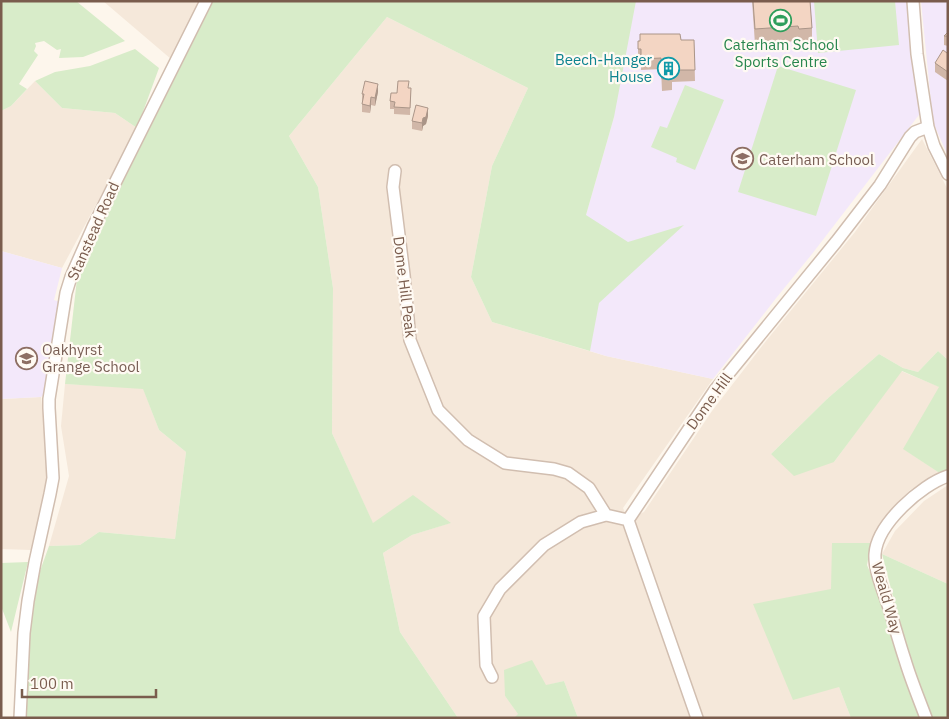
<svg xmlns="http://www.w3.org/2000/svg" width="949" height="719" font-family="'IBM Plex Sans',sans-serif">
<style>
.residential{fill:#f5e8da}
.education{fill:#f3e8fa}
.green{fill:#d8ecc9}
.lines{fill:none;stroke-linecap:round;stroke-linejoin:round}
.minor-casing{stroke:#d1beb0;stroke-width:14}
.minor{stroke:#fff;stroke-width:11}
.wall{fill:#d1b7a8}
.shaded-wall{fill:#aa9588}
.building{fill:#f3d5c3;stroke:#aa9588}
.labels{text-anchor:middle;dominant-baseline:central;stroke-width:4.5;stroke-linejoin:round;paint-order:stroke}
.leisure-label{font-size:15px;fill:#27864d;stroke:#fffaf3}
.culture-label{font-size:15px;fill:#0d838f;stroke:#fffaf3;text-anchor:end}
.education-label{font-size:15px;fill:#785e54;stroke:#fffaf3;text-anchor:start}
.street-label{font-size:15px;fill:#7a5c4d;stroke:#fffaf3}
</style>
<rect width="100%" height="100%" fill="#fdf6ec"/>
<path class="residential" d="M103 1H200L171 59Z
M387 17 528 88 492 166 471 277 492 322 606 356 713 379 623 508 628 519 644 512 712 411 766 341 855 232 922 139 948 190V360L938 351 918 372 903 368 879 354 827 399 771 454 834 462 901 371 940 387 904 449 941 474 910 490 885 519 871 543 832 544 839 687 851 718H578L564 681 505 696 519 715 514 718H458L400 632 383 553 412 535 450 523 373 524 332 433 333 288 318 187 289 136Z
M35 81 62 108 115 113 137 128 62 268 1 251V111L11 106Z
M65 384 143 388 159 430 186 452 175 539 99 532 80 545 49 546 69 476 61 426Z
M41 397 50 469 31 550 1 549V399Z
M948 485V584L882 554 895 531 924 501Z"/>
<path class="education" d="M606 1H908L922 111 812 254 777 297 713 379 606 356 590 351 586 215 614 117Z
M921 1H948V156L933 122Z
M1 251 62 268 54 300 60 302 44 394 41 397 1 399Z"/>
<path class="green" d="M1 1H76L125 41 83 57 59 58 61 49 57 50 44 41 35 43 36 46 34 51 38 55 19 84 27 89 11 106 1 111Z
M208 1H636L614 117 586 215 628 242 684 225 599 303 590 351 492 322 471 277 492 166 528 88 387 17 289 136 318 187 333 288 332 433 373 523 413 495 451 523 412 535 383 553 400 632 458 718H25V645L40 571 49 546 80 545 99 532 175 539 186 452 159 430 143 389 65 384 77 279 117 186Z
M814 1H895L899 45 818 53Z
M135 49 159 68 137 128 115 113 62 108 35 81 55 72 90 66Z
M778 66 856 90 816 216 738 192Z
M685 85 724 100 695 170 676 162 677 158 651 147 660 126 667 128Z
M938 351 948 360V471L941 474 903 449 939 387 902 371 834 462 794 476 771 454 827 399 879 354 903 368 918 372Z
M832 543H871L867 565 882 601 921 718H851L839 687 793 700 753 604 831 589Z
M882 554 948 584V718H928L906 646Z
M28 562 11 632 1 606V563Z
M532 660 546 685 564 681 578 718H514L518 714 505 696 504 670Z"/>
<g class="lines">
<defs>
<path id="minor" d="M913 1 917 54 928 127 934 146 948 174
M395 171 393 187 404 275 410 340 438 410 468 440 505 463 554 469 568 473 589 488 606 515 628 520
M492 677 486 665 484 616 500 589 544 545 581 522 606 515
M20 718 24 633 28 601 35 562 50 494 53 478 49 408V399L66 293 71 277 93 227 206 1
M697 718 628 520 715 390 836 242 880 185 910 137 915 132 928 127
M926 718C919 699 911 680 905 660 899 642 894 623 888 605 883 590 874 570 875 554 877 524 921 485 948 476"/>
</defs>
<use href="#minor" class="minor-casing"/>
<use href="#minor" class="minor"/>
</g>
<path class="wall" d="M752 1H810L812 28V43L799 44 798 41 755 44Z
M948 32V46L944 45V36Z
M694 40 695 81 672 82V90L662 91 661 69 641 70V60H638V41Z
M948 51V81L935 72V63L947 53Z
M409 88H411L410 115 394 114V109H390V101L397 93Z
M378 92 375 106 371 105 370 113 362 112V94Z
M428 116 426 124 423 126 422 131 412 129V121Z"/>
<path class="shaded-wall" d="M378 84V92L375 106V98Z
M371 97V105L370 113V106Z
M428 108V116L426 124 423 126 422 131V123L423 118Z"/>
<path class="building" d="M753 1H810L812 28 799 29 798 26 755 29Z
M948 32V36H944Z
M640 34H680L681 40H694L695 70H672V79H662L661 58 641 59V49H638V41H640Z
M943 50 947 53 948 51V72L935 63Z
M365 81 378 84 375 98 371 97 370 106 362 104 364 94H362Z
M398 81H409L408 88H411L410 108 394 107 395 102 390 101 391 93H397Z
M416 105 428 108 426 117 423 118 422 123 412 121Z"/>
<defs>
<symbol id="stadium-ring" viewBox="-11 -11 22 22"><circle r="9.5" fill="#fffaf3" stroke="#2e9e5b" stroke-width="1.5"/><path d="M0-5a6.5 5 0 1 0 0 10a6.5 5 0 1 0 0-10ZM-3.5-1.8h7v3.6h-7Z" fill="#2e9e5b"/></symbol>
<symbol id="building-ring" viewBox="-11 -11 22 22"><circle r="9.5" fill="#fffaf3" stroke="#0f9aa8" stroke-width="1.5"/><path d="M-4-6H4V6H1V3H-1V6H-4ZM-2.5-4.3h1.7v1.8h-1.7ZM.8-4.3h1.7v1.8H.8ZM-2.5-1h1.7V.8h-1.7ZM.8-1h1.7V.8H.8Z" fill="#0f9aa8"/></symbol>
<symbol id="school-ring" viewBox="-11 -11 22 22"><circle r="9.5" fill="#fffaf3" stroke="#8d6e63" stroke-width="1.5"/><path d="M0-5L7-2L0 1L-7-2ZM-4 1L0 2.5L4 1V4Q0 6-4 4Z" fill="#8d6e63"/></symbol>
</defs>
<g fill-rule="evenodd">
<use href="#stadium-ring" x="768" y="8" width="25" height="25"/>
<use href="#building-ring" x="656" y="56" width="25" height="25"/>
<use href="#school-ring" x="730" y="146" width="25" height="25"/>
<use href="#school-ring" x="14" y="346" width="25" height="25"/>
</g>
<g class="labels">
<g class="leisure-label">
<text x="781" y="44">Caterham School<tspan x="781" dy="17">Sports Centre</tspan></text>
</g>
<g class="culture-label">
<text x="652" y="59">Beech-Hanger<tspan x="652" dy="17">House</tspan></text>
</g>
<g class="education-label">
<text x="759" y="159">Caterham School</text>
<text x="42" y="349">Oakhyrst<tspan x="42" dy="17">Grange School</tspan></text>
</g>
<g class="street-label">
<text transform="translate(93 231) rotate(-66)">Stanstead Road</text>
<text transform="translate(405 287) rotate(83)">Dome Hill Peak</text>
<text transform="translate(709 401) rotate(-54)">Dome Hill</text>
<text transform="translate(887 598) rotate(74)">Weald Way</text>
</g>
</g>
<rect width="949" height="719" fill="none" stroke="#7a5c4d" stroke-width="5"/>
<path d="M22 689v8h134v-8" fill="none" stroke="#7a5c4d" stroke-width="2.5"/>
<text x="30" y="689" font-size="15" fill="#7a5c4d" stroke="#fffaf3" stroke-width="4" paint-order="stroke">100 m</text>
</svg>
